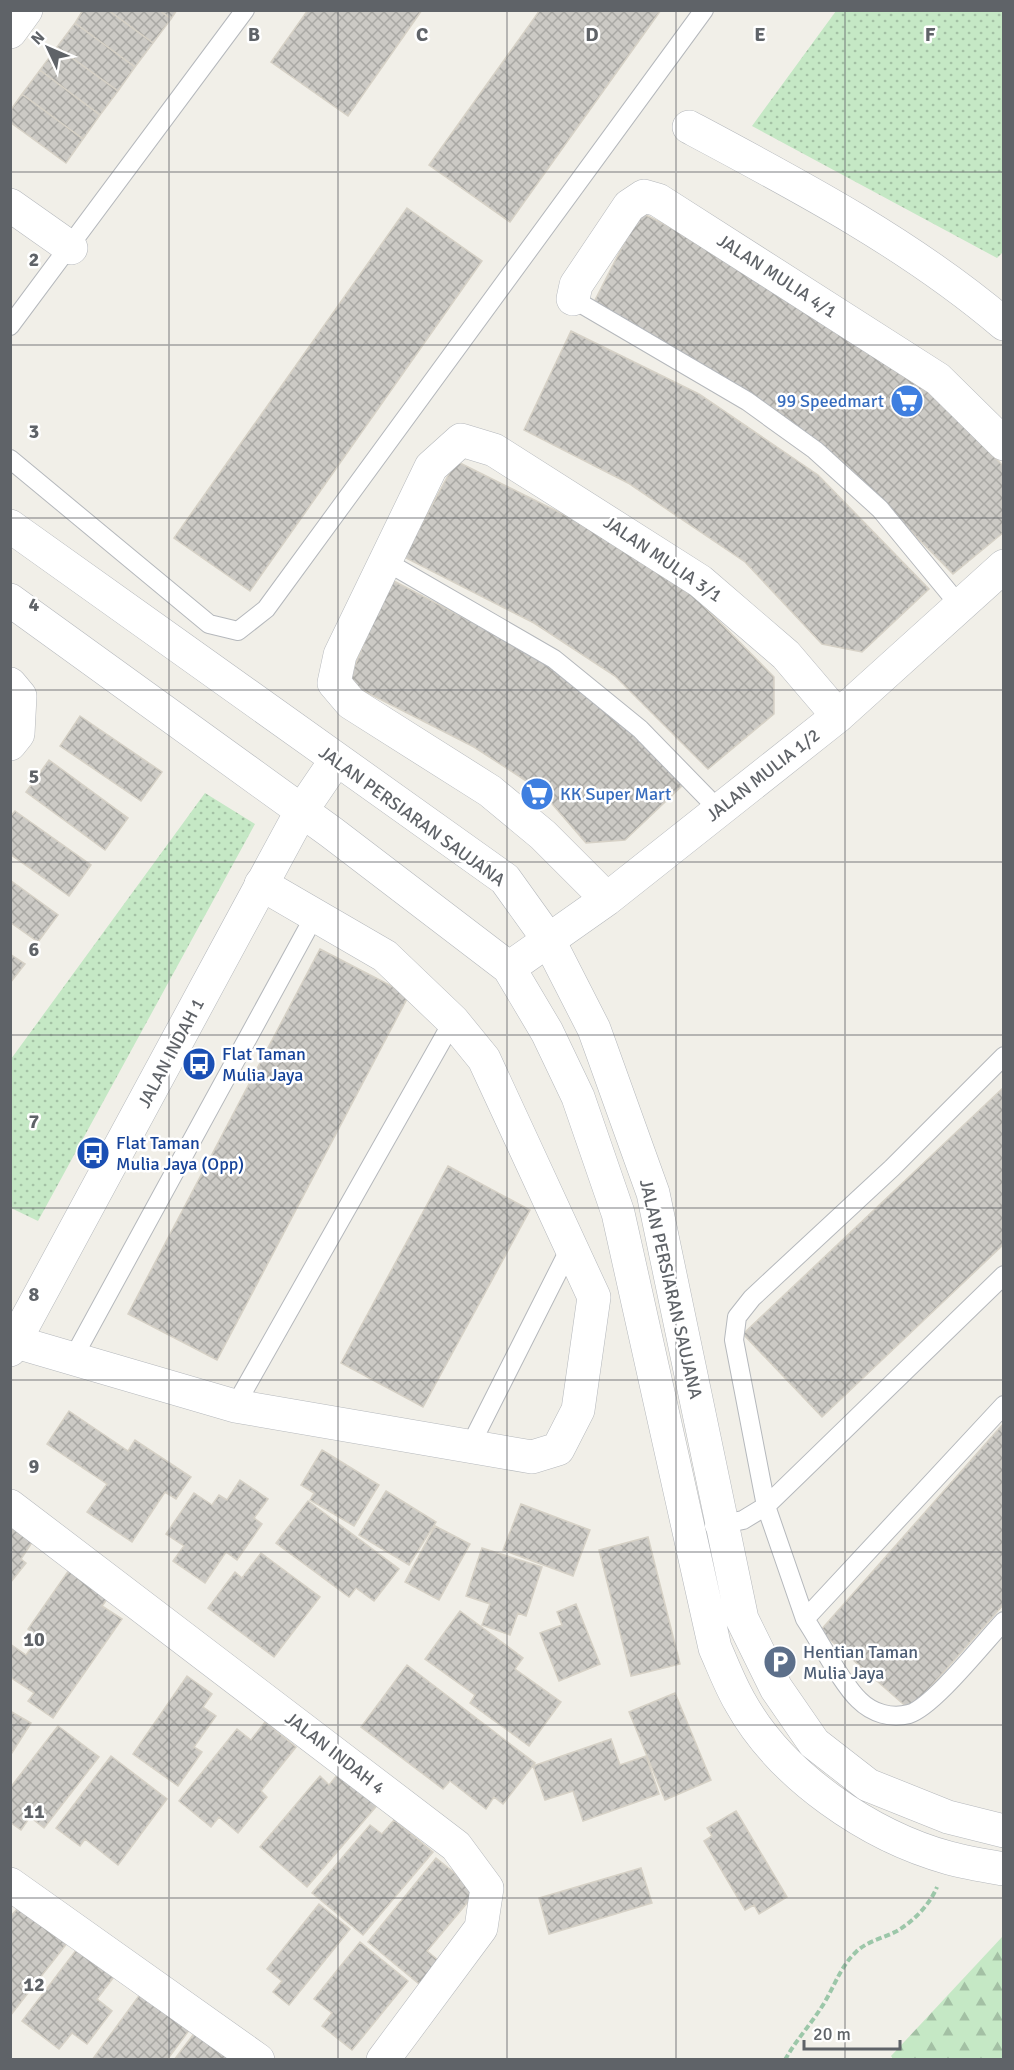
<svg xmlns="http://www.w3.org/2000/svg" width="1014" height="2070" font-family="Signika,sans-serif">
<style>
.grass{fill:url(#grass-dots)}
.forest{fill:url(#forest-firs)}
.building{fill:url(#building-cross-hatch);stroke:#d6d1c6;stroke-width:1.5}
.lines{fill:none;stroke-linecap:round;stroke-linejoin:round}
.service-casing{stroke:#b5b8bc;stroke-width:20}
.minor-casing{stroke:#b5b8bc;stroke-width:34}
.tertiary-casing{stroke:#b5b8bc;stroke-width:34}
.path{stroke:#9cc7a9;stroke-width:4;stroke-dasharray:6 3;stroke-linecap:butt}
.service{stroke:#fff;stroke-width:18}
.minor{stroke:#fff;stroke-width:33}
.tertiary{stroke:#fff;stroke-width:33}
.grid{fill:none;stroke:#5f6368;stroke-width:1.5;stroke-opacity:0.55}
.labels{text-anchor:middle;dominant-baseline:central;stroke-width:5;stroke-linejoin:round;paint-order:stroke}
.street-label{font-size:18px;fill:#5f6368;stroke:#fff}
.shop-label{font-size:18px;fill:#366cbe;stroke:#fff;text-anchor:end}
.transit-label{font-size:18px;fill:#164399;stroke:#fff;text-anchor:start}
.service-label{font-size:18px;fill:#4e5e75;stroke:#fff;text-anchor:start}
.grid-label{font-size:20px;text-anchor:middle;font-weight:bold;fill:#5f6368;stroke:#fff;stroke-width:5;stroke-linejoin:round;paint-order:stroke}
</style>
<defs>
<pattern id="grass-dots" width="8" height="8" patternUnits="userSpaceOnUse" patternTransform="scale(1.5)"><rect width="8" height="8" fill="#c5e8c5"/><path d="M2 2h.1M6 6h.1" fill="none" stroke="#a3c0a4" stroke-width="1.8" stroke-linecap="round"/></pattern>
<pattern id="forest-firs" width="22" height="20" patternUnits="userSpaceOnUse" patternTransform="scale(1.5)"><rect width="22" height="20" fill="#c5e8c5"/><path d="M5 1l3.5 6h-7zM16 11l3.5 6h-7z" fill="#a3c0a4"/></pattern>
<pattern id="building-cross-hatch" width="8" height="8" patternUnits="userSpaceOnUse" patternTransform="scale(1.5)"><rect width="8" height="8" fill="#cccac5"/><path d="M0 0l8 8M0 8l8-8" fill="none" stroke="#a9a8a4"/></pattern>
</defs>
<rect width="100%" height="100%" fill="#f1efe8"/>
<path class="grass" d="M836 11H1003L1004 251 997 258 752 126Z
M205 793 255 824 38 1221 11 1208V1059Z"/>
<path class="forest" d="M1003 1936V2059H893L891 2056Z"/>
<path class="building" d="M83 10H108L153 43 135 67 75 23Z
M108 10H159L171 19 153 43Z
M159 10H177L171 19Z
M308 10H422L348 116 271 62Z
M540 10H661L510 222 429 165Z
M75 23 135 67 118 91 57 47Z
M57 47 118 91 100 115 40 70Z
M40 70 100 115 83 139 22 94Z
M22 94 83 139 66 163 10 122V111Z
M407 208 482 261 250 591 174 538Z
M640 212 763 274 914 373 1004 467V532L953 574 841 460 708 368 590 310Z
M571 331 699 394 818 475 929 589 862 652 822 644 745 562 628 483 524 430Z
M456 461 607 536 690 592 774 677V714L708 769 615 676 534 623 404 557Z
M390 579 533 654 607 703 684 784 625 840 586 843 540 790 474 747 348 683Z
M80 716 162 772 141 801 60 746Z
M49 760 128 818 105 850 26 792Z
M15 811 91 865 69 896 10 854V817Z
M10 880 58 915 38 942 10 922Z
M320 949 409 995 217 1360 128 1314Z
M10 954 25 964 10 983Z
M1004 1087V1244L822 1417 743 1334Z
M448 1166 530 1210 423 1407 341 1363Z
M69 1411 128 1451 135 1440 191 1477 176 1499 165 1492 132 1542 87 1512 107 1484 47 1444Z
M1004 1423V1604L910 1710 820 1631Z
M322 1450 379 1485 354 1526 310 1500 314 1493 301 1485Z
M240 1480 268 1499 254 1518 262 1524 237 1560 226 1552 205 1583 173 1561 184 1546 166 1534 194 1493 212 1505 219 1495 227 1500Z
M386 1491 436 1522 409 1565 359 1535Z
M308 1501 399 1569 374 1601 356 1588 349 1597 276 1543Z
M521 1504 590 1530 573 1576 503 1550Z
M10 1524 33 1541 21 1559 26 1563 10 1583Z
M435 1526 470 1544 439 1600 405 1582Z
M648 1537 680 1664 631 1676 599 1550Z
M482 1548 542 1567 526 1616 518 1613 510 1635 482 1625 490 1604 466 1596Z
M261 1553 320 1597 274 1657 208 1608 235 1572 242 1578Z
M69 1570 108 1598 102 1606 122 1619 53 1718 28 1701 34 1693 10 1677V1644L26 1655 39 1637 28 1629Z
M576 1604 600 1664 559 1681 540 1633 562 1625 557 1612Z
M460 1611 523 1658 515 1669 561 1702 529 1746 470 1703 475 1695 425 1659Z
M407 1665 535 1763 503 1804 494 1797 486 1809 450 1781 443 1789 361 1727Z
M187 1676 212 1694 203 1707 216 1716 194 1747 202 1752 178 1786 133 1754Z
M675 1693 711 1780 665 1800 629 1712Z
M10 1711 31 1723 10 1756Z
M265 1722 296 1747 261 1791 267 1797 238 1833 219 1817 211 1827 179 1801 237 1729 251 1740Z
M58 1726 99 1757 44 1828 30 1817 21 1830 10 1822V1788Z
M611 1739 620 1765 646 1756 659 1794 583 1821 573 1791 545 1800 533 1766Z
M111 1756 167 1799 118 1865 85 1839 80 1846 56 1828Z
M342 1769 380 1802 307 1887 260 1847 320 1776 329 1785Z
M736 1811 787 1897 759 1914 754 1905 745 1910 704 1841 712 1836 707 1828Z
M394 1820 433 1852 363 1935 312 1893 370 1825 382 1834Z
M436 1858 477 1891 427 1951 449 1969 430 1993 368 1942Z
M641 1868 652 1903 549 1934 539 1898Z
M25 1900 72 1937 10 2016V1917Z
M319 1904 350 1929 289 2005 273 1992 282 1981 267 1969Z
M360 1942 408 1981 352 2050 322 2026 332 2013 314 1999Z
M80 1945 117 1973 97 1999 112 2011 87 2044 72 2033 59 2049 22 2021Z
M141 1993 190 2029 167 2060H92Z
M196 2031 233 2060H174Z"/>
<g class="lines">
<defs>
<path id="service" d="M573 299 747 401 815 450 880 509 960 606
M10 326 245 10
M10 459 209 624 238 631 266 609 704 10
M385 561 554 659 640 729 719 810
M1004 1056 892 1168 752 1298 737 1317 734 1340 766 1506 805 1619 1004 1405
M73 1358 315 915
M235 1406 453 1021
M470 1446 571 1246
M714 1526 743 1520 766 1506 1004 1275
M805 1619C819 1640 842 1684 859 1700 872 1713 891 1719 909 1714 933 1707 985 1641 1004 1621"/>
<path id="minor" d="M10 32 26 10
M689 127C798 185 910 244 1004 324
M10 205 71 248
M573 299 576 285 629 206 644 196 658 200 938 379 1004 444
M10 684 20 696 18 734 10 744
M607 899 543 835 490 791 351 703 334 683 340 655 431 467 461 440 494 450 700 581 786 655 838 716
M509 968 607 899 838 716 1004 566
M16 1342 235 1406 532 1457 558 1449 578 1410 594 1297 484 1059 453 1021 385 956 261 884
M10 1506 456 1846 487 1888 481 1928 383 2060
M10 1884 258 2060"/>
<path id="tertiary" d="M10 526 505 879 548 939 594 1029 653 1193 742 1619 776 1688 814 1743 868 1785 948 1817 1004 1831
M10 600 331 832 509 968 547 1032 578 1097 618 1213 715 1648C723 1666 730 1685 740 1702 781 1776 869 1836 949 1858 967 1863 986 1866 1004 1869
M10 1350 302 810 336 760"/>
</defs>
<use href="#service" class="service-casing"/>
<use href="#minor" class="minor-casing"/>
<use href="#tertiary" class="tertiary-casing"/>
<path class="path" d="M785 2060C797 2038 815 2020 827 1998 836 1982 842 1965 856 1952 867 1941 884 1938 897 1931 914 1921 930 1904 937 1887"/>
<use href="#service" class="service"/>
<use href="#minor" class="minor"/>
<use href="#tertiary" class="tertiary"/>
</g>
<path class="grid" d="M169 10V2060M338 10V2060M507 10V2060M676 10V2060M845 10V2060M10 172H1004M10 345H1004M10 518H1004M10 690H1004M10 862H1004M10 1035H1004M10 1208H1004M10 1380H1004M10 1552H1004M10 1725H1004M10 1898H1004"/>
<defs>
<symbol id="supermarket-disc" viewBox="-11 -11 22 22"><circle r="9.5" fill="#3f7fe0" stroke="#fff"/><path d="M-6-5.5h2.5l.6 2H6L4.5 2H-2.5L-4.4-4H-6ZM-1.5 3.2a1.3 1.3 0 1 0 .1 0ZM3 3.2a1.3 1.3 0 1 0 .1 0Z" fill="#fff"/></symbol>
<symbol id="bus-disc" viewBox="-11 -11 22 22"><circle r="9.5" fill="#1a4fb4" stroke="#fff"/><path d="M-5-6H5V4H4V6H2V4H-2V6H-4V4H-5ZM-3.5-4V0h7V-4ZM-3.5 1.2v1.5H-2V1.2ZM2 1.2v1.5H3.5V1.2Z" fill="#fff"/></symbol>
<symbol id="parking-disc" viewBox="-11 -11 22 22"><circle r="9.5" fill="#5c6f8a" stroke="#fff"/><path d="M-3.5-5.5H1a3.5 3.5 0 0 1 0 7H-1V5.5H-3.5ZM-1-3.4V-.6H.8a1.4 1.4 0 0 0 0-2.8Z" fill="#fff"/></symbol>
</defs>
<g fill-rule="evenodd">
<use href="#supermarket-disc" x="888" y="382" width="38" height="38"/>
<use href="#supermarket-disc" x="518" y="775" width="38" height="38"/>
<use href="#bus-disc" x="180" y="1045" width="38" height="38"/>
<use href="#bus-disc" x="74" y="1134" width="38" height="38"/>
<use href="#parking-disc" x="761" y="1643" width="38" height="38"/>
</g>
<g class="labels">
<g class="street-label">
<text transform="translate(777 276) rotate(33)">JALAN MULIA 4/1</text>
<text transform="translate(663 559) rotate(34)">JALAN MULIA 3/1</text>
<text transform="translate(763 775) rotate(-38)">JALAN MULIA 1/2</text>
<text transform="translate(412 816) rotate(36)">JALAN PERSIARAN SAUJANA</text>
<text transform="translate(171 1053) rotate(-62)">JALAN INDAH 1</text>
<text transform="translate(671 1289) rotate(77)">JALAN PERSIARAN SAUJANA</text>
<text transform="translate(335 1753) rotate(38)">JALAN INDAH 4</text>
</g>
<g class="shop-label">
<text x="884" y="401">99 Speedmart</text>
<text x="560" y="794" text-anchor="start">KK Super Mart</text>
</g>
<g class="transit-label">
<text x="222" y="1054">Flat Taman<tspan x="222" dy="21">Mulia Jaya</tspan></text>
<text x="116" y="1143">Flat Taman<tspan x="116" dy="21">Mulia Jaya (Opp)</tspan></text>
</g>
<g class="service-label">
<text x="803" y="1652">Hentian Taman<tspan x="803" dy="21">Mulia Jaya</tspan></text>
</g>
</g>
<g class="grid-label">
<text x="254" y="41">B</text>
<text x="422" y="41">C</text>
<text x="592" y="41">D</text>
<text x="760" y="41">E</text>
<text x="930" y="41">F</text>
<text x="34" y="266">2</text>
<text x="34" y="438">3</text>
<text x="34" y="611">4</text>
<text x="34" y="783">5</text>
<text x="34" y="956">6</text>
<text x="34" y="1128">7</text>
<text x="34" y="1301">8</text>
<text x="34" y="1473">9</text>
<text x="34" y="1646">10</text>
<text x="34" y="1818">11</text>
<text x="34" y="1991">12</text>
</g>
<rect width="1014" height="2070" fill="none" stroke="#5f6368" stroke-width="24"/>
<g transform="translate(48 48) rotate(314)" stroke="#ffffff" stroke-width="4.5" paint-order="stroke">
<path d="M0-4.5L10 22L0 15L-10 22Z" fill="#5f6368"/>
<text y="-9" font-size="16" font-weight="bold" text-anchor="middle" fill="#5f6368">N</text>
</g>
<path d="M804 2040v9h96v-9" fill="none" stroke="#5f6368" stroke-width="3"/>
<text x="813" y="2040" font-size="18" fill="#5f6368" stroke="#ffffff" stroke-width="4.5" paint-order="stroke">20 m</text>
</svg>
